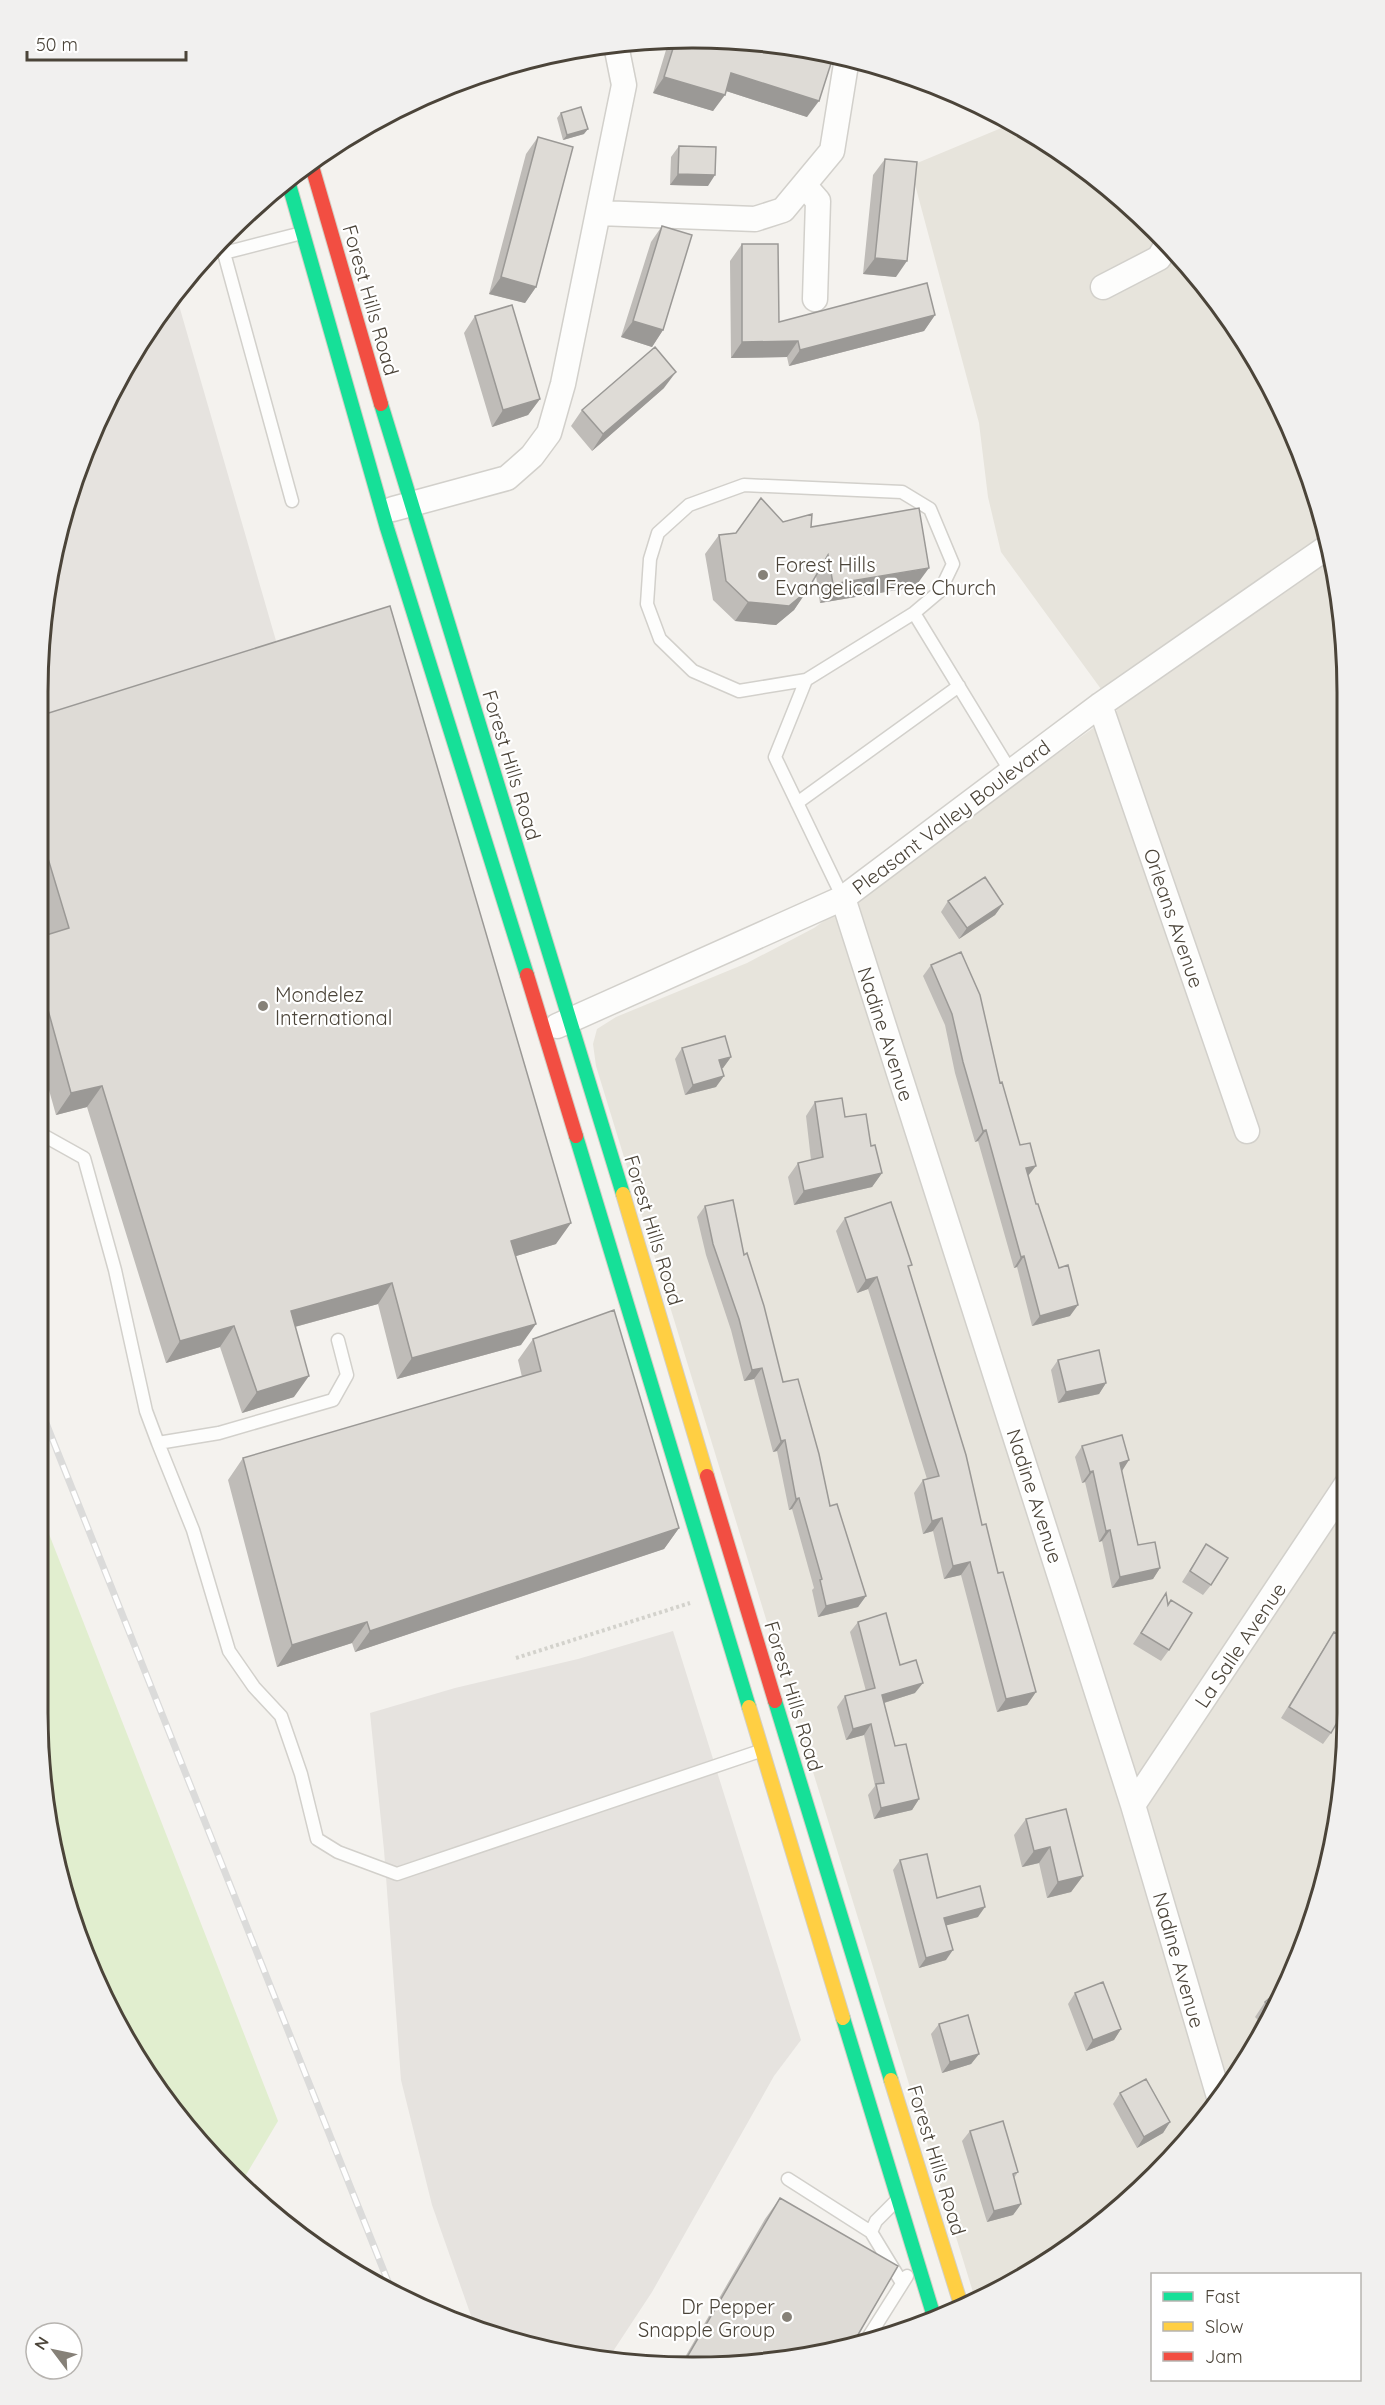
<svg xmlns="http://www.w3.org/2000/svg" width="1385" height="2405" font-family="Quicksand,sans-serif">
<style>
.residential{fill:#e7e4dc}
.green{fill:#e1eecf}
.parking{fill:#e6e3df}
.lines{fill:none;stroke-linecap:round;stroke-linejoin:round}
.lane-casing{stroke:#d2d0cb;stroke-width:15}
.street-casing{stroke:#d2d0cb;stroke-width:27}
.fast-casing{stroke:#d3cfc5;stroke-width:16}
.slow-casing{stroke:#d3cfc5;stroke-width:16}
.jam-casing{stroke:#d3cfc5;stroke-width:16}
.path{stroke:#d3d2cc;stroke-width:4;stroke-dasharray:3 3;stroke-linecap:butt}
.lane{stroke:#fdfdfc;stroke-width:12}
.street{stroke:#fdfdfc;stroke-width:24}
.fast{stroke:#16e098;stroke-width:14}
.slow{stroke:#ffcf43;stroke-width:14}
.jam{stroke:#f24e42;stroke-width:14}
.rail-casing{stroke:#dbdbda;stroke-width:7}
.rail{stroke:#fff;stroke-width:4.5;stroke-dasharray:14;stroke-linecap:butt}
.wall{fill:#bfbcb8}
.shaded-wall{fill:#9b9996}
.building{fill:#dedbd6;stroke:#9b9996;stroke-width:1.5}
.poi-dot{fill:#868178;stroke:#fff;stroke-width:2}
.labels{text-anchor:middle;dominant-baseline:central;stroke-width:4.5;stroke-linejoin:round;paint-order:stroke}
.street-label{font-size:20px;fill:#4b4439;stroke:#fff}
.poi-label{font-size:20px;fill:#4b4439;stroke:#fff;text-anchor:start}
.rim{fill:none;stroke:#4b4439;stroke-width:3}
</style>
<rect width="100%" height="100%" fill="#f4f2ee"/>
<path class="residential" d="M1011 124 1056 148 1156 230 1260 365 1313 482 1346 649V1756L1313 1923 1237 2076 1124 2205 1020 2280 976 2302 596 1066 593 1044 597 1029 616 1017 747 963 814 928 1117 711 1001 552 988 497 979 423 910 166Z"/>
<path class="green" d="M42 1516 278 2121 240 2185 173 2111 105 2003 72 1923 43 1798Z"/>
<path class="parking" d="M176 295 281 658 39 733V649L72 482 148 329Z
M673 1631 801 2040 774 2076 652 2292 606 2362 523 2345 475 2327 432 2205 401 2080 384 1850 370 1713 455 1688 578 1659Z"/>
<g class="lines">
<defs>
<path id="lane" d="M744 485 902 492 930 509 953 564 940 591 914 613 806 680 739 691 693 671 660 639 647 604 650 559 658 533 689 505Z
M292 501 224 253 302 233
M914 613 1011 772
M806 680 775 757 843 898
M797 803 959 686
M41 1134 84 1158 115 1270 146 1411 158 1443 219 1433 333 1400 347 1375 338 1340
M158 1443 193 1530 229 1651 254 1687 281 1716 301 1774 317 1839 338 1852 397 1874 760 1751
M788 2179 871 2232
M895 2202 876 2221 871 2232 902 2283
M866 2341 907 2276"/>
<path id="street" d="M804 185 818 201 815 299
M599 213 755 219 783 210 832 151 847 58
M1103 287 1159 258 1167 244
M393 509 507 478 532 456 549 433 563 384 624 85 616 45
M1100 705 1247 1131
M843 898 1133 1805 1219 2097
M557 1026 843 898 1100 705 1326 548
M1133 1805 1346 1485"/>
<path id="fast" d="M288 181 387 528 527 975
M381 404 623 1194
M576 1136 749 1707
M775 1701 891 2080
M843 2018 935 2320"/>
<path id="slow" d="M623 1194 707 1476
M749 1707 843 2018
M891 2080 962 2308"/>
<path id="jam" d="M311 163 381 404
M527 975 576 1136
M707 1476 775 1701"/>
</defs>
<use href="#lane" class="lane-casing"/>
<use href="#street" class="street-casing"/>
<use href="#fast" class="fast-casing"/>
<use href="#slow" class="slow-casing"/>
<use href="#jam" class="jam-casing"/>
<path class="path" d="M516 1658 690 1603"/>
<use href="#lane" class="lane"/>
<use href="#street" class="street"/>
<use href="#fast" class="fast"/>
<use href="#slow" class="slow"/>
<use href="#jam" class="jam"/>
<defs>
<path id="rail" d="M42 1413 393 2294"/>
</defs>
<use href="#rail" class="rail-casing"/>
<use href="#rail" class="rail"/>
</g>
<path class="wall" d="M692 38 732 43 758 51 760 44 820 50 807 117 726 91 713 111 653 93 669 40Z
M561 113 584 134 563 140 557 118Z
M538 137 536 287 525 303 489 294 526 154Z
M679 146 708 186 670 185 671 157Z
M885 159 896 277 863 274 873 175Z
M662 226 663 330 652 347 621 337 651 242Z
M742 244 779 322 935 315 924 331 789 366 787 357 731 358 730 261Z
M475 316 540 399 528 415 492 427 464 333Z
M664 388 592 451 571 426 582 410Z
M783 522 811 527 915 587 820 603 816 576 794 610 776 625 735 621 713 600 705 554 719 535 736 533Z
M39 716 556 1244 516 1256 521 1345 397 1379 378 1304 295 1327 294 1397 242 1413 220 1347 166 1363 87 1107 56 1115 40 1058V937L49 934 40 903Z
M948 901 1003 904 995 915 959 939 941 912Z
M931 965 1000 1083 1028 1176 1036 1204 1070 1316 1032 1326 1017 1267 1014 1268 978 1141 975 1142 955 1073 945 1025 923 976Z
M682 1048 731 1057 723 1068H722L716 1087 685 1095 675 1059Z
M815 1102 845 1117 871 1146 882 1173 872 1187 794 1205 788 1177 798 1163 811 1160 806 1116Z
M705 1206 744 1255 783 1382 830 1506 866 1596 858 1607 818 1617 812 1590 814 1588 792 1509 789 1510 777 1451 773 1452 754 1379 744 1381 731 1330 706 1255 697 1217Z
M845 1218 909 1269 982 1525 1036 1692 1027 1705 997 1712 961 1575 944 1579 933 1531 923 1534 914 1493 923 1480 927 1479 868 1289 857 1293 836 1231Z
M533 1339 679 1528 664 1549 355 1652 352 1643 277 1667 228 1480 243 1458 522 1377 518 1360Z
M1058 1360 1106 1383 1099 1394 1058 1403 1051 1370Z
M1082 1446 1122 1471 1138 1545 1160 1568 1153 1579 1112 1588 1102 1541 1099 1542 1085 1482 1082 1483 1075 1457Z
M1206 1544 1211 1585 1203 1595 1182 1582Z
M1166 1593 1168 1605 1169 1650 1161 1661 1133 1644Z
M858 1622 900 1665 915 1693 884 1703 895 1746 919 1799 912 1810 874 1819 868 1795 875 1786 864 1735 846 1740 837 1707 845 1696 866 1691 850 1632Z
M1334 1632 1331 1733 1323 1744 1281 1718 1327 1643Z
M1026 1819 1083 1876 1071 1892 1047 1898 1039 1863 1022 1867 1014 1835Z
M900 1860 937 1898 978 1917 946 1925V1960L919 1968 893 1870Z
M1280 1989 1263 2025 1255 2017 1265 2002Z
M1075 1993 1121 2029 1114 2040 1086 2051 1068 2004Z
M939 2024 979 2054 971 2064 942 2073 931 2034Z
M1251 2049 1245 2061 1244 2059Z
M1120 2093 1170 2122 1163 2133 1137 2148 1113 2104Z
M970 2131 1018 2172 1014 2178 1021 2204 1013 2215 987 2222 962 2141Z
M780 2198 735 2366 681 2364 765 2219Z"/>
<path class="shaded-wall" d="M528 61 499 73 501 69Z
M731 73 819 101 807 117 720 89Z
M664 77 725 95 713 111 653 93Z
M588 129 584 134 563 140 567 135Z
M678 174 715 175 708 186 670 185Z
M875 258 907 261 896 277 863 274Z
M501 277 536 287 525 303 489 294Z
M935 315 924 331 789 366 800 350Z
M633 321 663 330 652 347 621 337Z
M798 341 787 357 731 358 742 342Z
M676 372 664 388 592 451 603 434Z
M540 399 528 415 492 427 503 410Z
M929 568 915 587 820 603 833 584Z
M807 591 794 610 776 625 735 621 748 602Z
M1003 904 995 915 959 939 967 928Z
M731 1057 723 1068 712 1071 719 1060Z
M724 1076 716 1087 685 1095 693 1085Z
M102 1086 87 1107 56 1115 71 1093Z
M986 1130 978 1141 975 1142 983 1131Z
M1036 1166 1028 1176 1026 1168Z
M882 1173 872 1187 794 1205 804 1191Z
M571 1223 556 1244 496 1262 511 1241Z
M1024 1256 1017 1267 1014 1268 1021 1257Z
M877 1277 868 1289 857 1293 866 1280Z
M392 1283 378 1304 276 1332 291 1311Z
M1078 1305 1070 1316 1032 1326 1040 1316Z
M536 1324 521 1345 397 1379 412 1358Z
M234 1326 220 1347 166 1363 180 1341Z
M762 1368 754 1379 744 1381 752 1370Z
M309 1376 294 1397 242 1413 257 1392Z
M1106 1383 1099 1394 1058 1403 1066 1392Z
M785 1440 777 1451 773 1452 781 1441Z
M1129 1460 1122 1471 1120 1463Z
M1093 1471 1085 1482 1082 1483 1090 1472Z
M799 1498 792 1509 789 1510 796 1499Z
M942 1518 933 1531 923 1534 932 1521Z
M679 1528 664 1549 355 1652 370 1631Z
M1110 1530 1102 1541 1099 1542 1106 1531Z
M970 1562 961 1575 944 1579 953 1566Z
M1160 1568 1153 1579 1112 1588 1120 1577Z
M866 1596 858 1607 818 1617 826 1606Z
M367 1622 352 1643 277 1667 292 1645Z
M923 1683 915 1693 874 1706 882 1695Z
M1036 1692 1027 1705 997 1712 1006 1699Z
M871 1724 864 1735 846 1740 853 1729Z
M919 1799 912 1810 874 1819 881 1808Z
M1050 1847 1039 1863 1022 1867 1034 1851Z
M1083 1876 1071 1892 1047 1898 1058 1882Z
M985 1907 978 1917 937 1928 944 1918Z
M953 1950 946 1960 919 1968 926 1958Z
M1121 2029 1114 2040 1086 2051 1093 2040Z
M979 2054 971 2064 942 2073 950 2062Z
M1170 2122 1163 2133 1137 2148 1144 2137Z
M1021 2204 1013 2215 987 2222 994 2211Z"/>
<path class="building" d="M692 38 733 41 732 43 763 52 766 45 820 50 834 54 819 101 731 73 725 95 664 77 676 39Z
M581 107 588 129 567 135 561 113Z
M538 137 573 147 536 287 501 277Z
M679 146 716 147 715 175 678 174Z
M885 159 917 162 907 261 875 258Z
M662 226 692 235 663 330 633 321Z
M742 244H778L779 322 927 283 935 315 800 350 798 341 742 342Z
M512 305 540 399 503 410 475 316Z
M655 347 676 372 603 434 582 410Z
M761 498 783 522 812 514 811 527 919 508 929 568 833 584 828 555 807 591 789 606 748 602 726 581 719 535 736 533Z
M390 606 571 1223 511 1241 536 1324 412 1358 392 1283 291 1311 309 1376 257 1392 234 1326 180 1341 102 1086 71 1093 40 981V937L69 928 40 832 39 716Z
M985 877 1003 904 967 928 948 901Z
M961 952 980 995 1000 1083 1002 1082 1020 1145 1030 1143 1036 1166 1026 1168 1036 1204H1038L1059 1268 1068 1265 1078 1305 1040 1316 1024 1256 1021 1257 986 1130 983 1131 963 1062 952 1014 931 965Z
M725 1036 731 1057 719 1060 724 1076 693 1085 682 1048Z
M842 1098 845 1117 866 1114 871 1146 875 1145 882 1173 804 1191 798 1163 823 1157 815 1102Z
M733 1200 744 1255 747 1253 764 1306 783 1382 798 1379 819 1454 830 1506 837 1504 866 1596 826 1606 820 1580 822 1579 799 1498 796 1499 785 1440 781 1441 762 1368 752 1370 739 1319 713 1244 705 1206Z
M891 1202 912 1265 908 1266 966 1455 982 1525 986 1524 998 1573 1003 1572 1036 1692 1006 1699 970 1562 953 1566 942 1518 932 1521 923 1480 939 1476 877 1277 866 1280 845 1218Z
M614 1310 679 1528 370 1631 367 1622 292 1645 243 1458 541 1371 533 1339Z
M1099 1350 1106 1383 1066 1392 1058 1360Z
M1122 1435 1129 1460 1120 1463 1138 1545 1155 1542 1160 1568 1120 1577 1110 1530 1106 1531 1093 1471 1090 1472 1082 1446Z
M1206 1544 1228 1558 1211 1585 1190 1571Z
M1166 1593 1168 1605 1171 1600 1192 1613 1169 1650 1141 1633Z
M886 1613 900 1665 916 1660 923 1683 882 1695 895 1746 906 1744 919 1799 881 1808 876 1784 884 1783 871 1724 853 1729 845 1696 875 1688 858 1622Z
M1334 1632 1346 1639V1707L1331 1733 1289 1707Z
M1066 1809 1083 1876 1058 1882 1050 1847 1034 1851 1026 1819Z
M927 1854 937 1898 980 1886 985 1907 944 1918 953 1950 926 1958 900 1860Z
M1103 1982 1121 2029 1093 2040 1075 1993Z
M1280 1989 1271 2008 1265 2002Z
M968 2015 979 2054 950 2062 939 2024Z
M1146 2079 1170 2122 1144 2137 1120 2093Z
M1003 2121 1018 2172 1013 2174 1021 2204 994 2211 970 2131Z
M780 2198 898 2266 852 2345 821 2355 735 2366 683 2364Z"/>
<g class="poi-dot">
<circle cx="763" cy="575" r="6"/>
<circle cx="263" cy="1006" r="6"/>
<circle cx="787" cy="2317" r="6"/>
</g>
<g class="labels">
<g class="street-label">
<text transform="translate(371 300) rotate(74)">Forest Hills Road</text>
<text transform="translate(512 765) rotate(73)">Forest Hills Road</text>
<text transform="translate(951 817) rotate(-37)">Pleasant Valley Boulevard</text>
<text transform="translate(1174 918) rotate(71)">Orleans Avenue</text>
<text transform="translate(886 1034) rotate(72)">Nadine Avenue</text>
<text transform="translate(654 1230) rotate(73)">Forest Hills Road</text>
<text transform="translate(1035 1496) rotate(72)">Nadine Avenue</text>
<text transform="translate(1240 1645) rotate(-56)">La Salle Avenue</text>
<text transform="translate(794 1696) rotate(73)">Forest Hills Road</text>
<text transform="translate(1179 1960) rotate(74)">Nadine Avenue</text>
<text transform="translate(937 2160) rotate(73)">Forest Hills Road</text>
</g>
<g class="poi-label">
<text x="775" y="564">Forest Hills<tspan x="775" dy="23">Evangelical Free Church</tspan></text>
<text x="275" y="994">Mondelez<tspan x="275" dy="23">International</tspan></text>
<text x="775" y="2306" text-anchor="end">Dr Pepper<tspan x="775" dy="23">Snapple Group</tspan></text>
</g>
</g>
<path d="M0 0H1385V2405H0ZM692 48H693A644 644 0 0 1 1337 692V1713A644 644 0 0 1 693 2357H692A644 644 0 0 1 48 1713V692A644 644 0 0 1 692 48Z" fill="#f1f0ef" fill-rule="evenodd"/>
<path class="rim" d="M692 48H693A644 644 0 0 1 1337 692V1713A644 644 0 0 1 693 2357H692A644 644 0 0 1 48 1713V692A644 644 0 0 1 692 48Z"/>
<rect x="1151" y="2273" width="210" height="108" fill="#ffffff" stroke="#b7b4b0" stroke-width="1.5"/>
<rect x="1163" y="2292" width="30" height="9" fill="#16e098" stroke="#b7b4b0" stroke-width="1.5"/>
<text x="1205" y="2303" font-size="18" fill="#4b4439">Fast</text>
<rect x="1163" y="2322" width="30" height="9" fill="#ffcf43" stroke="#b7b4b0" stroke-width="1.5"/>
<text x="1205" y="2333" font-size="18" fill="#4b4439">Slow</text>
<rect x="1163" y="2352" width="30" height="9" fill="#f24e42" stroke="#b7b4b0" stroke-width="1.5"/>
<text x="1205" y="2363" font-size="18" fill="#4b4439">Jam</text>
<g transform="translate(54 2351) rotate(302)"><circle r="28" fill="#ffffff" stroke="#b7b4b0" stroke-width="1.5"/>
<path d="M0-4.5L10 22L0 15L-10 22Z" fill="#868178"/>
<text y="-9" font-size="16" font-weight="bold" text-anchor="middle" fill="#4b4439">N</text>
</g>
<path d="M27 51v9h159v-9" fill="none" stroke="#4b4439" stroke-width="3"/>
<text x="36" y="51" font-size="18" fill="#4b4439" stroke="#ffffff" stroke-width="4.5" paint-order="stroke">50 m</text>
</svg>
